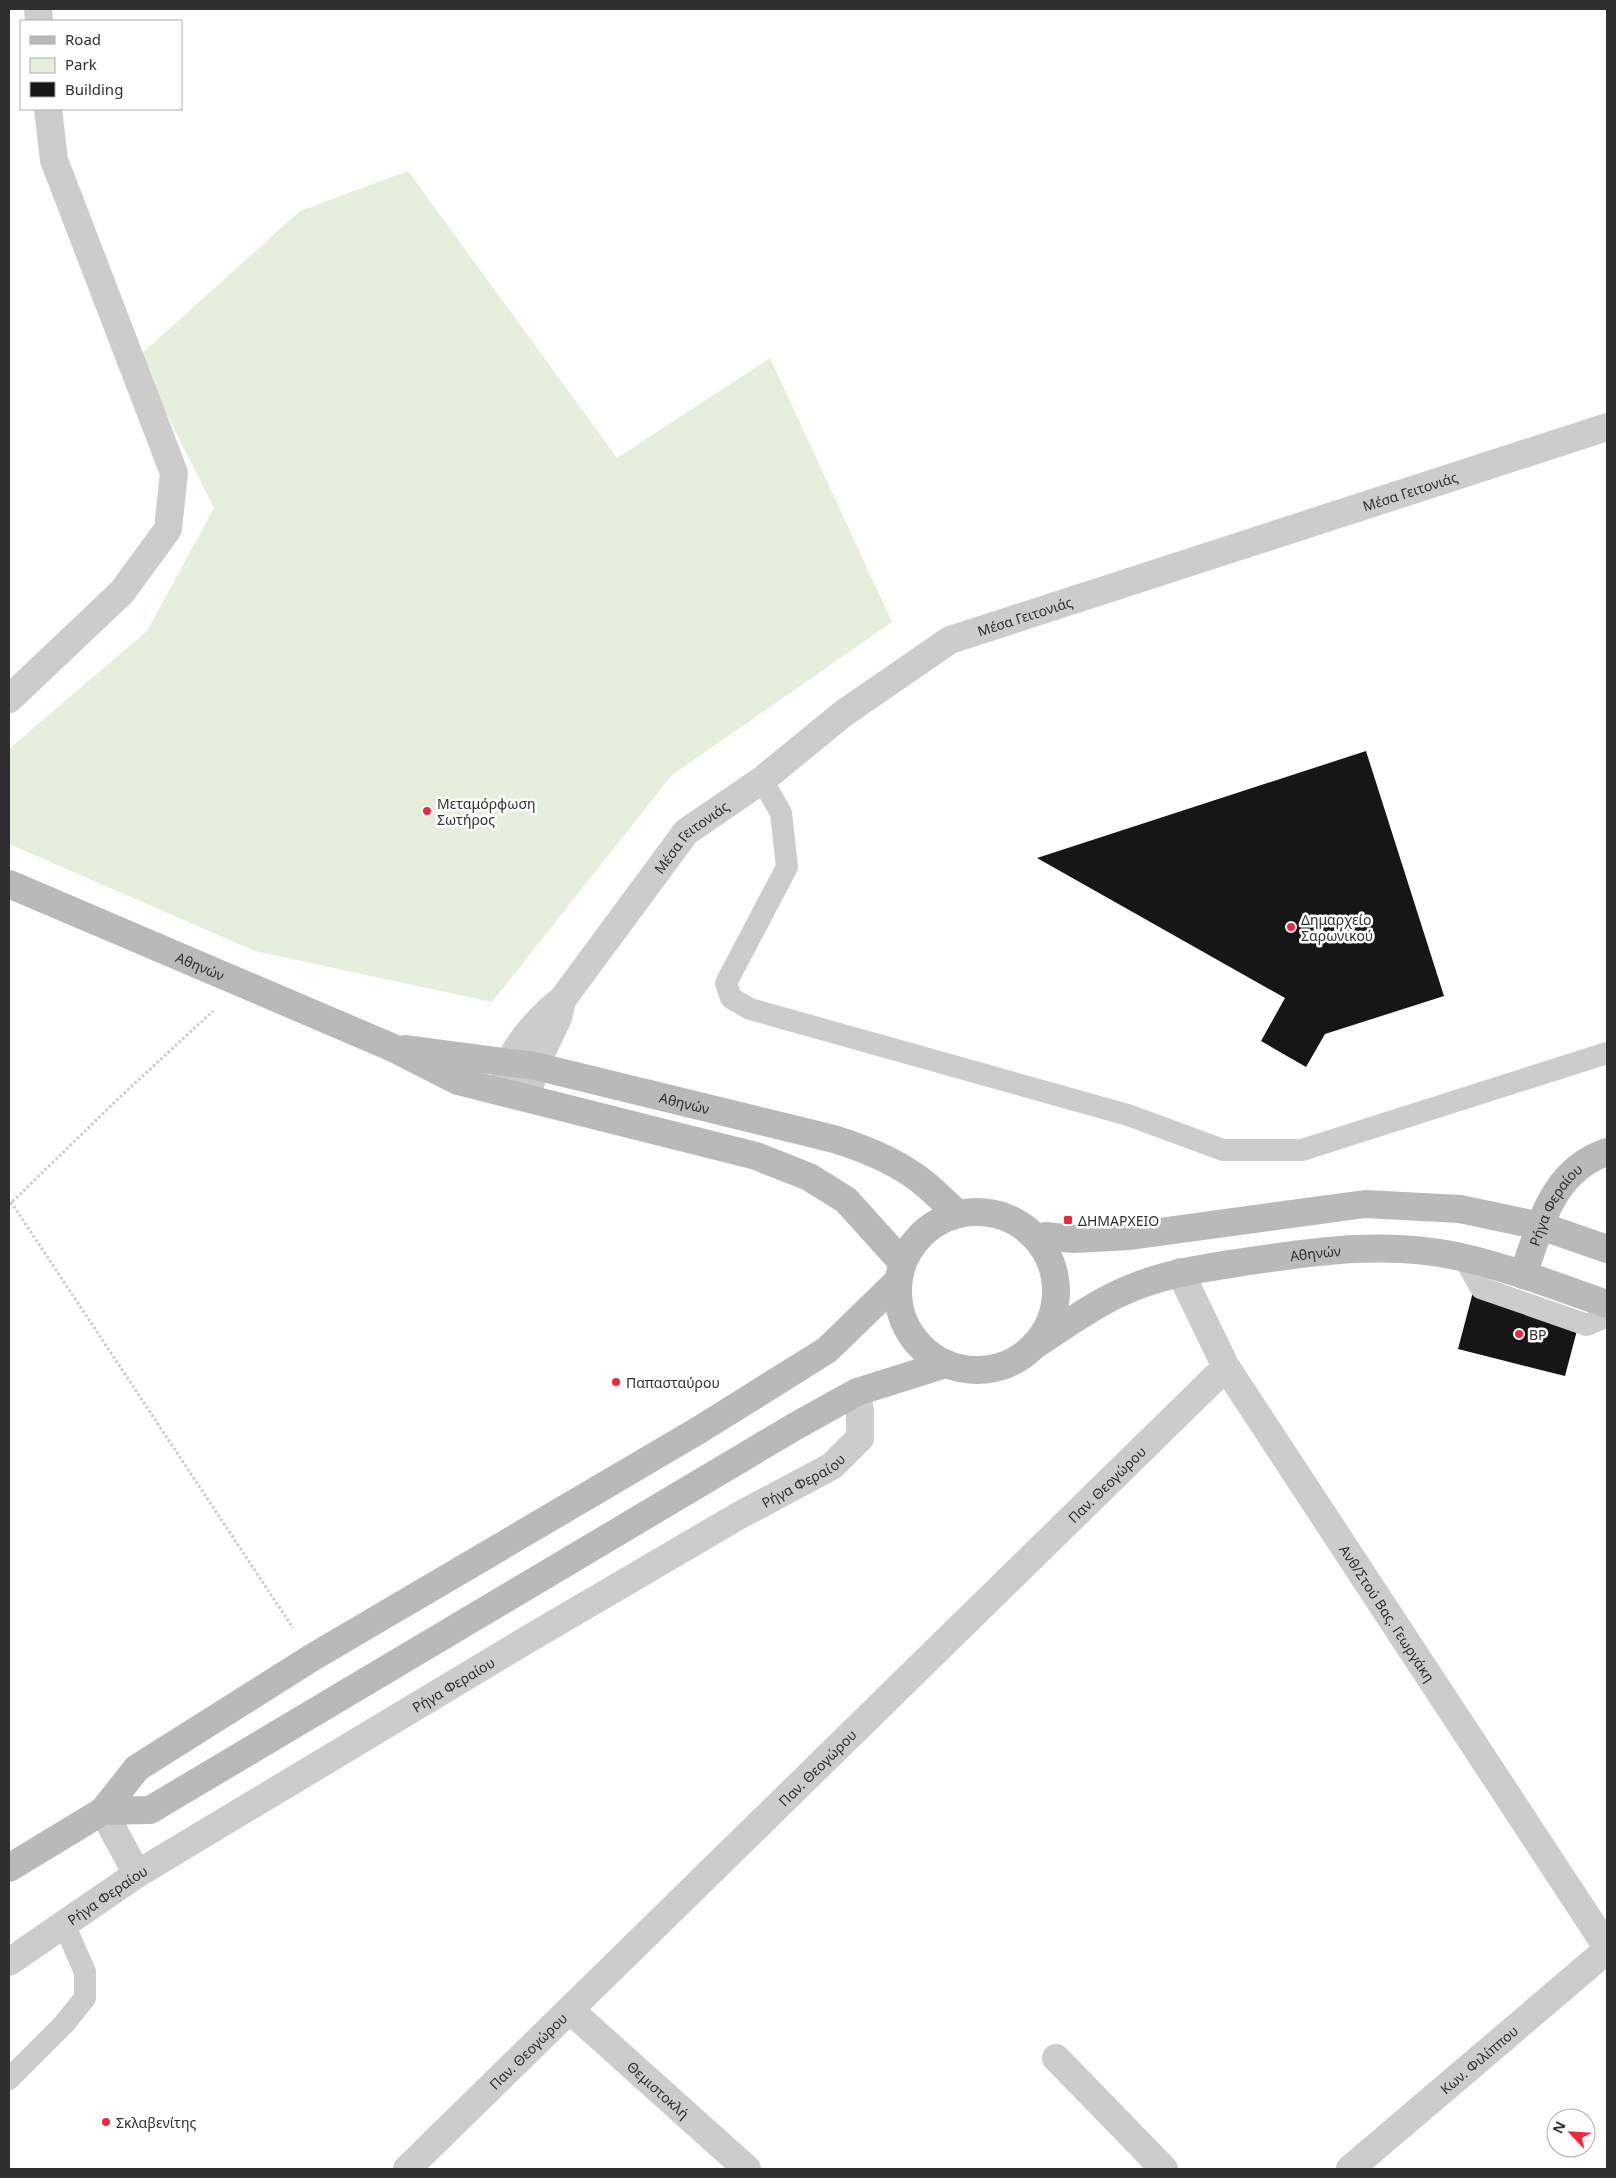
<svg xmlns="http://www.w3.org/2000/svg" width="1616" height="2178" font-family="'Noto Sans',sans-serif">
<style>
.green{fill:#e6eedc}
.building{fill:#161616}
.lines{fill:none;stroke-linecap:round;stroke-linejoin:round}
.path{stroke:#ccc;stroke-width:3;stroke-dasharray:2.5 2.5;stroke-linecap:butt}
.lane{stroke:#ccc;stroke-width:22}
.street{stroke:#ccc;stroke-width:28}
.secondary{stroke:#b9b9b9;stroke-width:28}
.poi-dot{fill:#f3253b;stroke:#fff;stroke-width:2}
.labels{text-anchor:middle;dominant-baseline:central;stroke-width:5;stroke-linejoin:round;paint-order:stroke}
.street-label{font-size:14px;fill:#2f2f2f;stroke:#fff}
.poi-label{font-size:14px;fill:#2f2f2f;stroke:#fff;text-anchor:start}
</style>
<rect width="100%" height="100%" fill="#fff"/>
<path class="green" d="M408 171 617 458 770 358 892 622 672 775 492 1002 255 951 9 844V749L147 631 214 508 138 357 300 211Z"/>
<path class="building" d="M1366 751 1444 996 1325 1034 1306 1067 1261 1041 1285 998 1037 858Z
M1473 1292 1580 1319 1565 1376 1458 1349Z"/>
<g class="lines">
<path class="path" d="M11 1202 293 1628
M9 1205 119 1098 213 1011"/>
<path class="lane" d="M762 780 781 813 787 867 726 983 731 998 750 1009 1128 1115 1223 1150H1302L1607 1053
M1464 1258 1481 1288 1587 1325 1607 1316
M9 2079 64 2024 85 1998V1972L64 1924"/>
<g class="street">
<path d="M38 9 39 21"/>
<path d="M9 699 122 592 168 529 174 473 54 160 48 109"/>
<path id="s1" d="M562 1000 686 832 762 780 844 713 950 640 1607 427"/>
<path d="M502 1092C504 1082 506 1071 510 1062 518 1041 545 1012 562 1000L558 1018 535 1066 527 1098"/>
<path id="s2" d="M1180 1272 1226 1367 1607 1947"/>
<path d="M103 1811 137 1874"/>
<path id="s3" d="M9 1962 137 1874 525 1641 740 1515 832 1466 860 1438V1412L857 1392"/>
<path id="s4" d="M570 2010 747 2169"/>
<path d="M1056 2058 1164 2169"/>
<path id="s5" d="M407 2169 1226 1367"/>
<path id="s6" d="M1350 2169 1607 1950"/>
</g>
<g class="secondary">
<path id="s7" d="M9 884 391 1047 458 1081 756 1156 809 1177 846 1200 902 1262"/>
<path id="s8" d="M404 1049 535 1066 834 1139C866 1149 899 1162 925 1184 936 1193 946 1204 957 1213"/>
<circle cx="977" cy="1291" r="79"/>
<path d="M1037 1238 1045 1236 1074 1239 1130 1236 1365 1204 1460 1209 1541 1226 1607 1249"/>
<path id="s9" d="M1523 1275C1541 1225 1551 1171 1607 1152"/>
<path id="s10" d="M1035 1345C1063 1327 1091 1306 1122 1292 1164 1273 1205 1268 1250 1261 1319 1251 1387 1241 1456 1256 1507 1267 1558 1287 1607 1304"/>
<path d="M103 1811 150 1810 794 1427 857 1392 946 1364"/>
<path d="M9 1868 103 1811 137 1768 313 1657 699 1430 827 1350 898 1281"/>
</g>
</g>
<g class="poi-dot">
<circle cx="427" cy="811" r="5"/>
<circle cx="1291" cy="927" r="5"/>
<rect x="1063" y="1215" width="10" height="10" rx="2.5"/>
<circle cx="1519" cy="1334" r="5"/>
<circle cx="616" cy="1382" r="5"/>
<circle cx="106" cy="2122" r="5"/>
</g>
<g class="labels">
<g class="street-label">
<text stroke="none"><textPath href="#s1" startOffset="1019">Μέσα Γειτονιάς</textPath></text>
<text stroke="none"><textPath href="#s1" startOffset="614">Μέσα Γειτονιάς</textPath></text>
<text stroke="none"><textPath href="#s1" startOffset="209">Μέσα Γειτονιάς</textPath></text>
<text stroke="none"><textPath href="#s7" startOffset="208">Αθηνών</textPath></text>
<text stroke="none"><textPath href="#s8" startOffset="286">Αθηνών</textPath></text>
<text stroke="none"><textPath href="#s9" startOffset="78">Ρήγα Φεραίου</textPath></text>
<text stroke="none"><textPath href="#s10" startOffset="300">Αθηνών</textPath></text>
<text stroke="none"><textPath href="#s3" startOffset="929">Ρήγα Φεραίου</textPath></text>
<text stroke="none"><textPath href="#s5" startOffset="979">Παν. Θεογώρου</textPath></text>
<text stroke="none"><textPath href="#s2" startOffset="400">Ανθ/Στού Βας. Γεωργάκη</textPath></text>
<text stroke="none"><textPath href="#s3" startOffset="524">Ρήγα Φεραίου</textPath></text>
<text stroke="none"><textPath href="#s5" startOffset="574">Παν. Θεογώρου</textPath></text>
<text stroke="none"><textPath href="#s3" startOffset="119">Ρήγα Φεραίου</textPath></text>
<text stroke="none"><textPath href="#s5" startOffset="169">Παν. Θεογώρου</textPath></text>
<text stroke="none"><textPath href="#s6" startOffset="169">Κων. Φιλίππου</textPath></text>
<text stroke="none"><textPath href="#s4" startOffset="119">Θεμιστοκλή</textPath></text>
</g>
<g class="poi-label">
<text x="437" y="803">Μεταμόρφωση<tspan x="437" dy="16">Σωτήρος</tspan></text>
<text x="1301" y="919">Δημαρχείο<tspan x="1301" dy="16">Σαρωνικού</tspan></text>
<text x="1078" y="1220">ΔΗΜΑΡΧΕΙΟ</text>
<text x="1529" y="1334">BP</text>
<text x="626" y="1382">Παπασταύρου</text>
<text x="116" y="2122">Σκλαβενίτης</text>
</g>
</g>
<rect width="1616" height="2178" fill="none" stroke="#2f2f2f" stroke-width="20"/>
<rect x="20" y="20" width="162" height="90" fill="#ffffff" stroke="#acacac"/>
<rect x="30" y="36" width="25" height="8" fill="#b9b9b9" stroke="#acacac"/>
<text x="65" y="45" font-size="15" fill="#2f2f2f">Road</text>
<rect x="30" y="58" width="25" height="15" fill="#e6eedc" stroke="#acacac"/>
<text x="65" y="70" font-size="15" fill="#2f2f2f">Park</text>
<rect x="30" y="82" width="25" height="15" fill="#161616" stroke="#acacac"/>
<text x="65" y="95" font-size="15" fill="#2f2f2f">Building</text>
<g transform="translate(1571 2133) rotate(295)"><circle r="24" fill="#ffffff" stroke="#acacac"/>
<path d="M0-4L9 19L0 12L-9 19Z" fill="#f3253b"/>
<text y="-8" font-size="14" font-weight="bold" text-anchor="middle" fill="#2f2f2f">N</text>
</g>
</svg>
